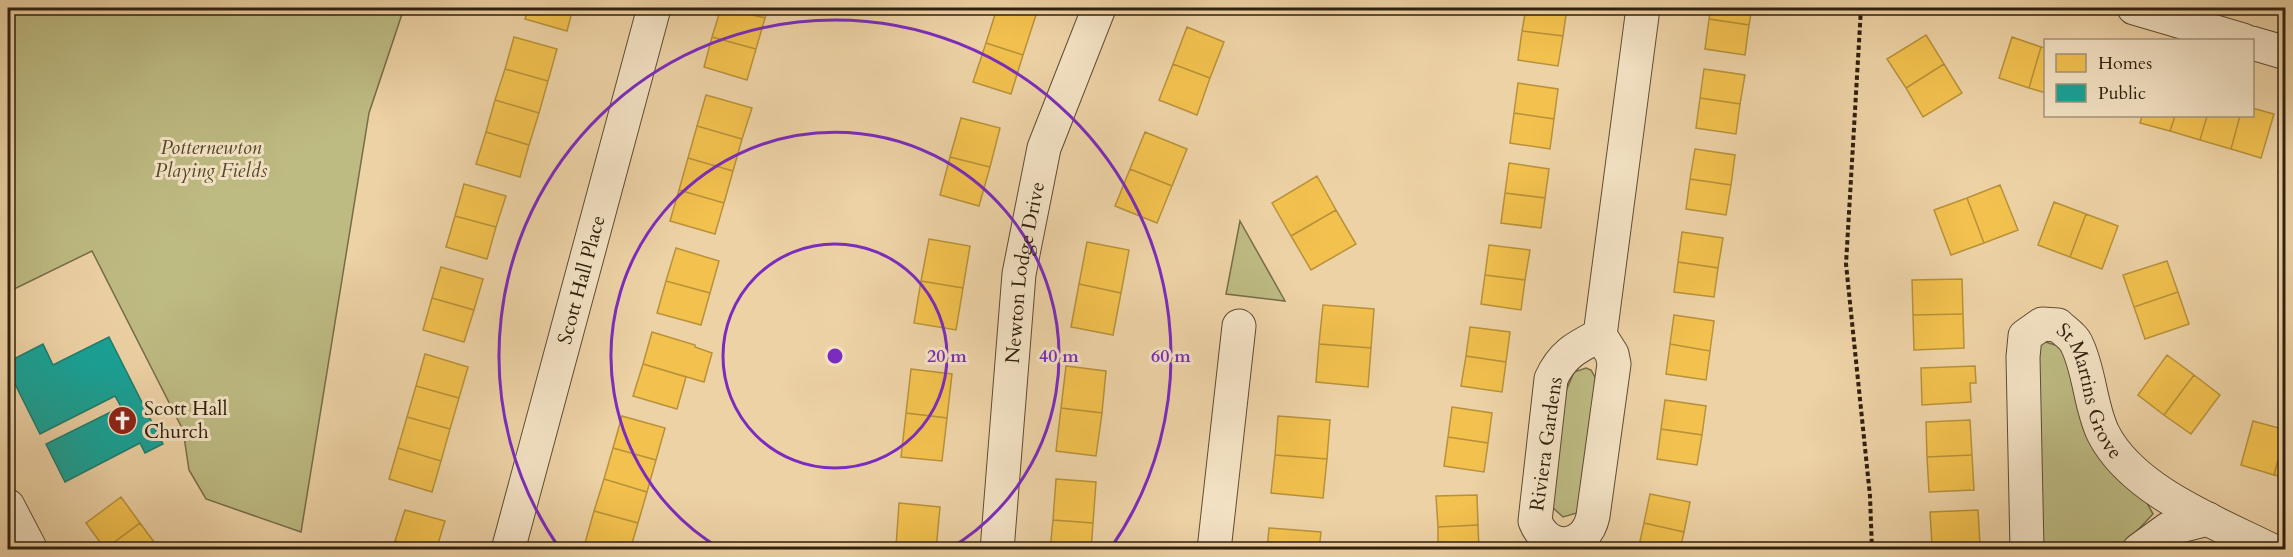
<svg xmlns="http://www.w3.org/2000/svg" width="2293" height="557" font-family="Cardo,serif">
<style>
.green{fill:#bdba82;stroke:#766d48;stroke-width:1.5}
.homes{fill:#f2c14e;stroke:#b8913a;stroke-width:1.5}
.public{fill:#17a398;stroke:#1e7c6e;stroke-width:1.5}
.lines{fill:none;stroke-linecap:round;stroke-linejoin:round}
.minor-casing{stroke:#5f4c33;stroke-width:35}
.path{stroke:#30200d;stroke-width:4;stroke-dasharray:4.5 3;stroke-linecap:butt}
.minor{stroke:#f3e2c4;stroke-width:33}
.ring{fill:none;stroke:#7b2cbf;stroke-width:3}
.labels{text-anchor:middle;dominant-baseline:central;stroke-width:6;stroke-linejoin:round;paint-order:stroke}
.park-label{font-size:20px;font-style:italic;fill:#53462a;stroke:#f3e2c4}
.street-label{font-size:20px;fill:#30200d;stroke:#f3e2c4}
.poi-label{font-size:20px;fill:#30200d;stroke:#f3e2c4;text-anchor:start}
.centre{fill:#7b2cbf;stroke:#f3e2c4;stroke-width:3}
.ring-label{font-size:18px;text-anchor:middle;font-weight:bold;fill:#7b2cbf;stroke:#f3e2c4;stroke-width:6;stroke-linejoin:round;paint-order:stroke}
</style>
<rect width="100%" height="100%" fill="#edd2a5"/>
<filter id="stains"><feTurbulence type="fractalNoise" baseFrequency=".00333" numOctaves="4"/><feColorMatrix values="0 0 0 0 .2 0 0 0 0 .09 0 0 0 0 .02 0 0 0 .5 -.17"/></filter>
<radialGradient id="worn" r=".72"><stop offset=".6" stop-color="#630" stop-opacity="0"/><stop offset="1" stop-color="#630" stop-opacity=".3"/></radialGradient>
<path class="green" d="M8 8H404L369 113 301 532 206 499 189 470 183 430 92 251 8 292Z
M1240 221 1285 301 1226 294Z
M2042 341 2062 347 2153 514 2120 549H2038L2033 355Z
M1586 368 1591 370 1596 379 1577 513 1563 517 1552 507 1566 391 1574 372Z"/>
<path class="homes" d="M528 8H573L567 31 525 19Z
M721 8 765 18 756 49 712 37Z
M728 8H768L765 18Z
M997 8H1011L1036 15 1023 55 986 43Z
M1526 8H1567L1563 36 1522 31Z
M1711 8H1752L1749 25 1709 19Z
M1709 19 1749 25 1745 55 1705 49Z
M1187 27 1224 42 1210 78 1173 64Z
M1522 31 1563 36 1558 66 1518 60Z
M1926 35 1944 64 1906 88 1887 59Z
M514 37 557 49 548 81 505 69Z
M712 37 756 49 747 80 704 67Z
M2012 37 2041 47 2029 88 1999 78Z
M986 43 1023 55 1011 94 973 82Z
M2041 47 2046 48V93L2029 88Z
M1173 64 1210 78 1197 115 1159 100Z
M1944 64 1962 93 1923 117 1906 88Z
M505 69 548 81 539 113 495 100Z
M1704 69 1745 75 1740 104 1700 98Z
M1518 83 1558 89 1554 119 1514 113Z
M706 95 752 108 742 139 697 126Z
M1700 98 1740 104 1736 134 1696 128Z
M495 100 539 113 529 145 486 132Z
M2252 108 2274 114 2261 158 2231 149 2240 116H2252Z
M1514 113 1554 119 1550 149 1510 143Z
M2142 116H2175L2170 131 2140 123Z
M2175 116H2207L2200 140 2170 131Z
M2207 116H2240L2231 149 2200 140Z
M961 118 1000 128 990 167 950 157Z
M697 126 742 139 733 171 688 158Z
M486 132 529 145 520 177 476 164Z
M1145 132 1187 149 1172 186 1130 169Z
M2286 147V174L2278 172Z
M1695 149 1735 155 1731 185 1690 179Z
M950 157 990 167 979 206 940 195Z
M688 158 733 171 724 203 679 190Z
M1509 163 1549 169 1545 198 1505 193Z
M1130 169 1172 186 1157 223 1115 206Z
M1317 176 1336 210 1291 236 1272 203Z
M1690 179 1731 185 1726 215 1686 209Z
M464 184 506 196 496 227 455 216Z
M2000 185 2018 230 1984 243 1967 198Z
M679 190 724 203 715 234 670 221Z
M1505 193 1545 198 1541 228 1501 223Z
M1967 198 1984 243 1951 255 1934 210Z
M2054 202 2086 214 2070 257 2038 245Z
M1336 210 1356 244 1311 270 1291 236Z
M2086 214 2118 226 2102 269 2070 257Z
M455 216 496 227 487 259 446 247Z
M1682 232 1723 238 1718 268 1678 262Z
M929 239 970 246 963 288 921 281Z
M1087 242 1129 250 1121 293 1079 284Z
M1489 245 1530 250 1525 280 1485 275Z
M676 248 719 261 710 293 666 281Z
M2167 261 2178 292 2134 307 2123 275Z
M1678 262 1718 268 1714 297 1674 292Z
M441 267 483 279 474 310 432 298Z
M1485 275 1525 280 1521 310 1481 304Z
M1962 279 1963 314 1913 315 1912 280Z
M666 281 710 293 701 325 657 313Z
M921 281 963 288 956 330 914 323Z
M1079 284 1121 293 1113 335 1071 327Z
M2178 292 2189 324 2145 339 2134 307Z
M432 298 474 310 464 342 423 330Z
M1323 305 1374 309 1371 348 1319 344Z
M1963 314 1964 348 1914 350 1913 315Z
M1674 315 1714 321 1710 351 1670 344Z
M1470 327 1510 332 1506 362 1466 356Z
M652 332 695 345V347L712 353 704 382 643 364Z
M1319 344 1371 348 1368 387 1316 382Z
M1670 344 1710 351 1706 380 1666 374Z
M425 354 468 367 459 398 416 386Z
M2167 355 2194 375 2164 415 2138 395Z
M1466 356 1506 362 1502 392 1461 386Z
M643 364 686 377 677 409 633 396Z
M1066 366 1106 371 1102 413 1061 408Z
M1975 366 1976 383H1970L1971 402 1922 405 1921 368Z
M911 369 952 374 947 418 906 413Z
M2194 375 2220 395 2191 434 2164 415Z
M416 386 459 398 450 429 407 417Z
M1665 400 1706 406 1702 435 1661 429Z
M1452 407 1492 413 1488 443 1448 437Z
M1061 408 1102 413 1096 456 1056 451Z
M906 413 947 418 942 461 901 457Z
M622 416 665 428 656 460 613 448Z
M1278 416 1330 420 1327 459 1275 455Z
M407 417 450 429 441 461 398 448Z
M1970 420 1972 455 1927 457 1926 422Z
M2253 421 2286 430 2274 475 2241 465Z
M1661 429 1702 435 1697 465 1657 459Z
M2286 433V478L2274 475Z
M1448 437 1488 443 1484 472 1444 466Z
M398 448 441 461 432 492 389 479Z
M613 448 656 460 647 492 604 479Z
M1275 455 1327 459 1323 498 1271 493Z
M1972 455 1974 490 1929 492 1927 457Z
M604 479 647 492 638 523 594 511Z
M1056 479 1096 482 1093 523 1053 520Z
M1650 494 1690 502 1684 532 1644 523Z
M1477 495 1478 525 1438 527 1436 496Z
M121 497 140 523 105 549 86 523Z
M899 503 940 507 936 550 896 547Z
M405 510 445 521 436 550H424L395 541Z
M1978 510 1980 544 1932 546 1930 512Z
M594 511 638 523 630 550H609L585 543Z
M1053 520 1093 523 1091 550H1050Z
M140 523 160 550 105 549Z
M1644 523 1684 532 1680 550H1638Z
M1478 525 1479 550H1438V527Z
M1269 528 1321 532 1319 550H1267Z
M395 541 424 550H393Z
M1980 544V550H1932V546Z"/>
<path class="public" d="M109 337 163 444 145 453 140 443 65 482 46 444 121 407 115 396 40 434 8 370V362L43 344 53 365Z"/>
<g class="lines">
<defs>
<g id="minor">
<path d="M2134 8 2243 40"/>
<path d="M2252 43 2286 53"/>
<path d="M1600 335C1577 347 1562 354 1551 379L1535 521C1548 554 1586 550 1593 516L1614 364 1612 354 1600 335 1643 8"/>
<path d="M8 506 31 550"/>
<path id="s1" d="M508 550 654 8"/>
<path id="s2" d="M997 550 1019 274 1044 148 1099 8"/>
<path d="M1214 550 1239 326"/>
<path id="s3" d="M2027 550 2023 357 2025 336 2042 324 2058 325C2064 331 2074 337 2077 345 2090 372 2090 406 2103 433 2132 491 2217 523 2271 550"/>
<path d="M2139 550 2168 529 2208 519"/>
</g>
</defs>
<use href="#minor" class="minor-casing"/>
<path class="path" d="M1861 8 1846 264 1870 496 1872 550"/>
<use href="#minor" class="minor"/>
</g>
<g class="ring">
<circle cx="835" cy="356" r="112"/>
<path d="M721 549A224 224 0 1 1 949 549"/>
<path d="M560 549A336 336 0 1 1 1110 549"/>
</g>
<defs>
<symbol id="church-disc" viewBox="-11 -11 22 22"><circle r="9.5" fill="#8f2418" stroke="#f3e2c4"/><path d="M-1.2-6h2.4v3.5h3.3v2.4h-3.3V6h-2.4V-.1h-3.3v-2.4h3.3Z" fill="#fff"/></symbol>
</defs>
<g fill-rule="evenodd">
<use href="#church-disc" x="106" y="404" width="33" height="33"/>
</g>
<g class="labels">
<g class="park-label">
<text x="211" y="147">Potternewton<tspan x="211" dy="23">Playing Fields</tspan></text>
</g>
<g class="street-label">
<text stroke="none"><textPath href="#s2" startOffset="279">Newton Lodge Drive</textPath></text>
<text stroke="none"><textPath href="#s1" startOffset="280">Scott Hall Place</textPath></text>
<text stroke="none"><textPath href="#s3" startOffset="326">St Martins Grove</textPath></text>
<text transform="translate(1546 444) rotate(-82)">Riviera Gardens</text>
</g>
<g class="poi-label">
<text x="144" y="408">Scott Hall<tspan x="144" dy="23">Church</tspan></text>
</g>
</g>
<circle cx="835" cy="356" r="9" class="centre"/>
<g class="ring-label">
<text x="947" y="362">20 m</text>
<text x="1059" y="362">40 m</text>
<text x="1171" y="362">60 m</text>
</g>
<rect width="2293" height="557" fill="none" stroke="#edd2a5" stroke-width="30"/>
<rect x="9" y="9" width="2275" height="539" fill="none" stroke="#30200d" stroke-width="3"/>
<rect x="15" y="15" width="2263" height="527" fill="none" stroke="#30200d" stroke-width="1.5"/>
<rect x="2044" y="39" width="210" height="78" fill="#f3e2c4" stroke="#a5947b" stroke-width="1.5"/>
<rect x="2056" y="54" width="30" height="18" fill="#f2c14e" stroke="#a5947b" stroke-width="1.5"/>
<text x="2098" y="69" font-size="18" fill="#30200d">Homes</text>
<rect x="2056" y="84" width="30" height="18" fill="#17a398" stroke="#a5947b" stroke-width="1.5"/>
<text x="2098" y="99" font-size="18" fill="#30200d">Public</text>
<rect width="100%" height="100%" filter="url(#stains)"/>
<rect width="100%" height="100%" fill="url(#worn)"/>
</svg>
